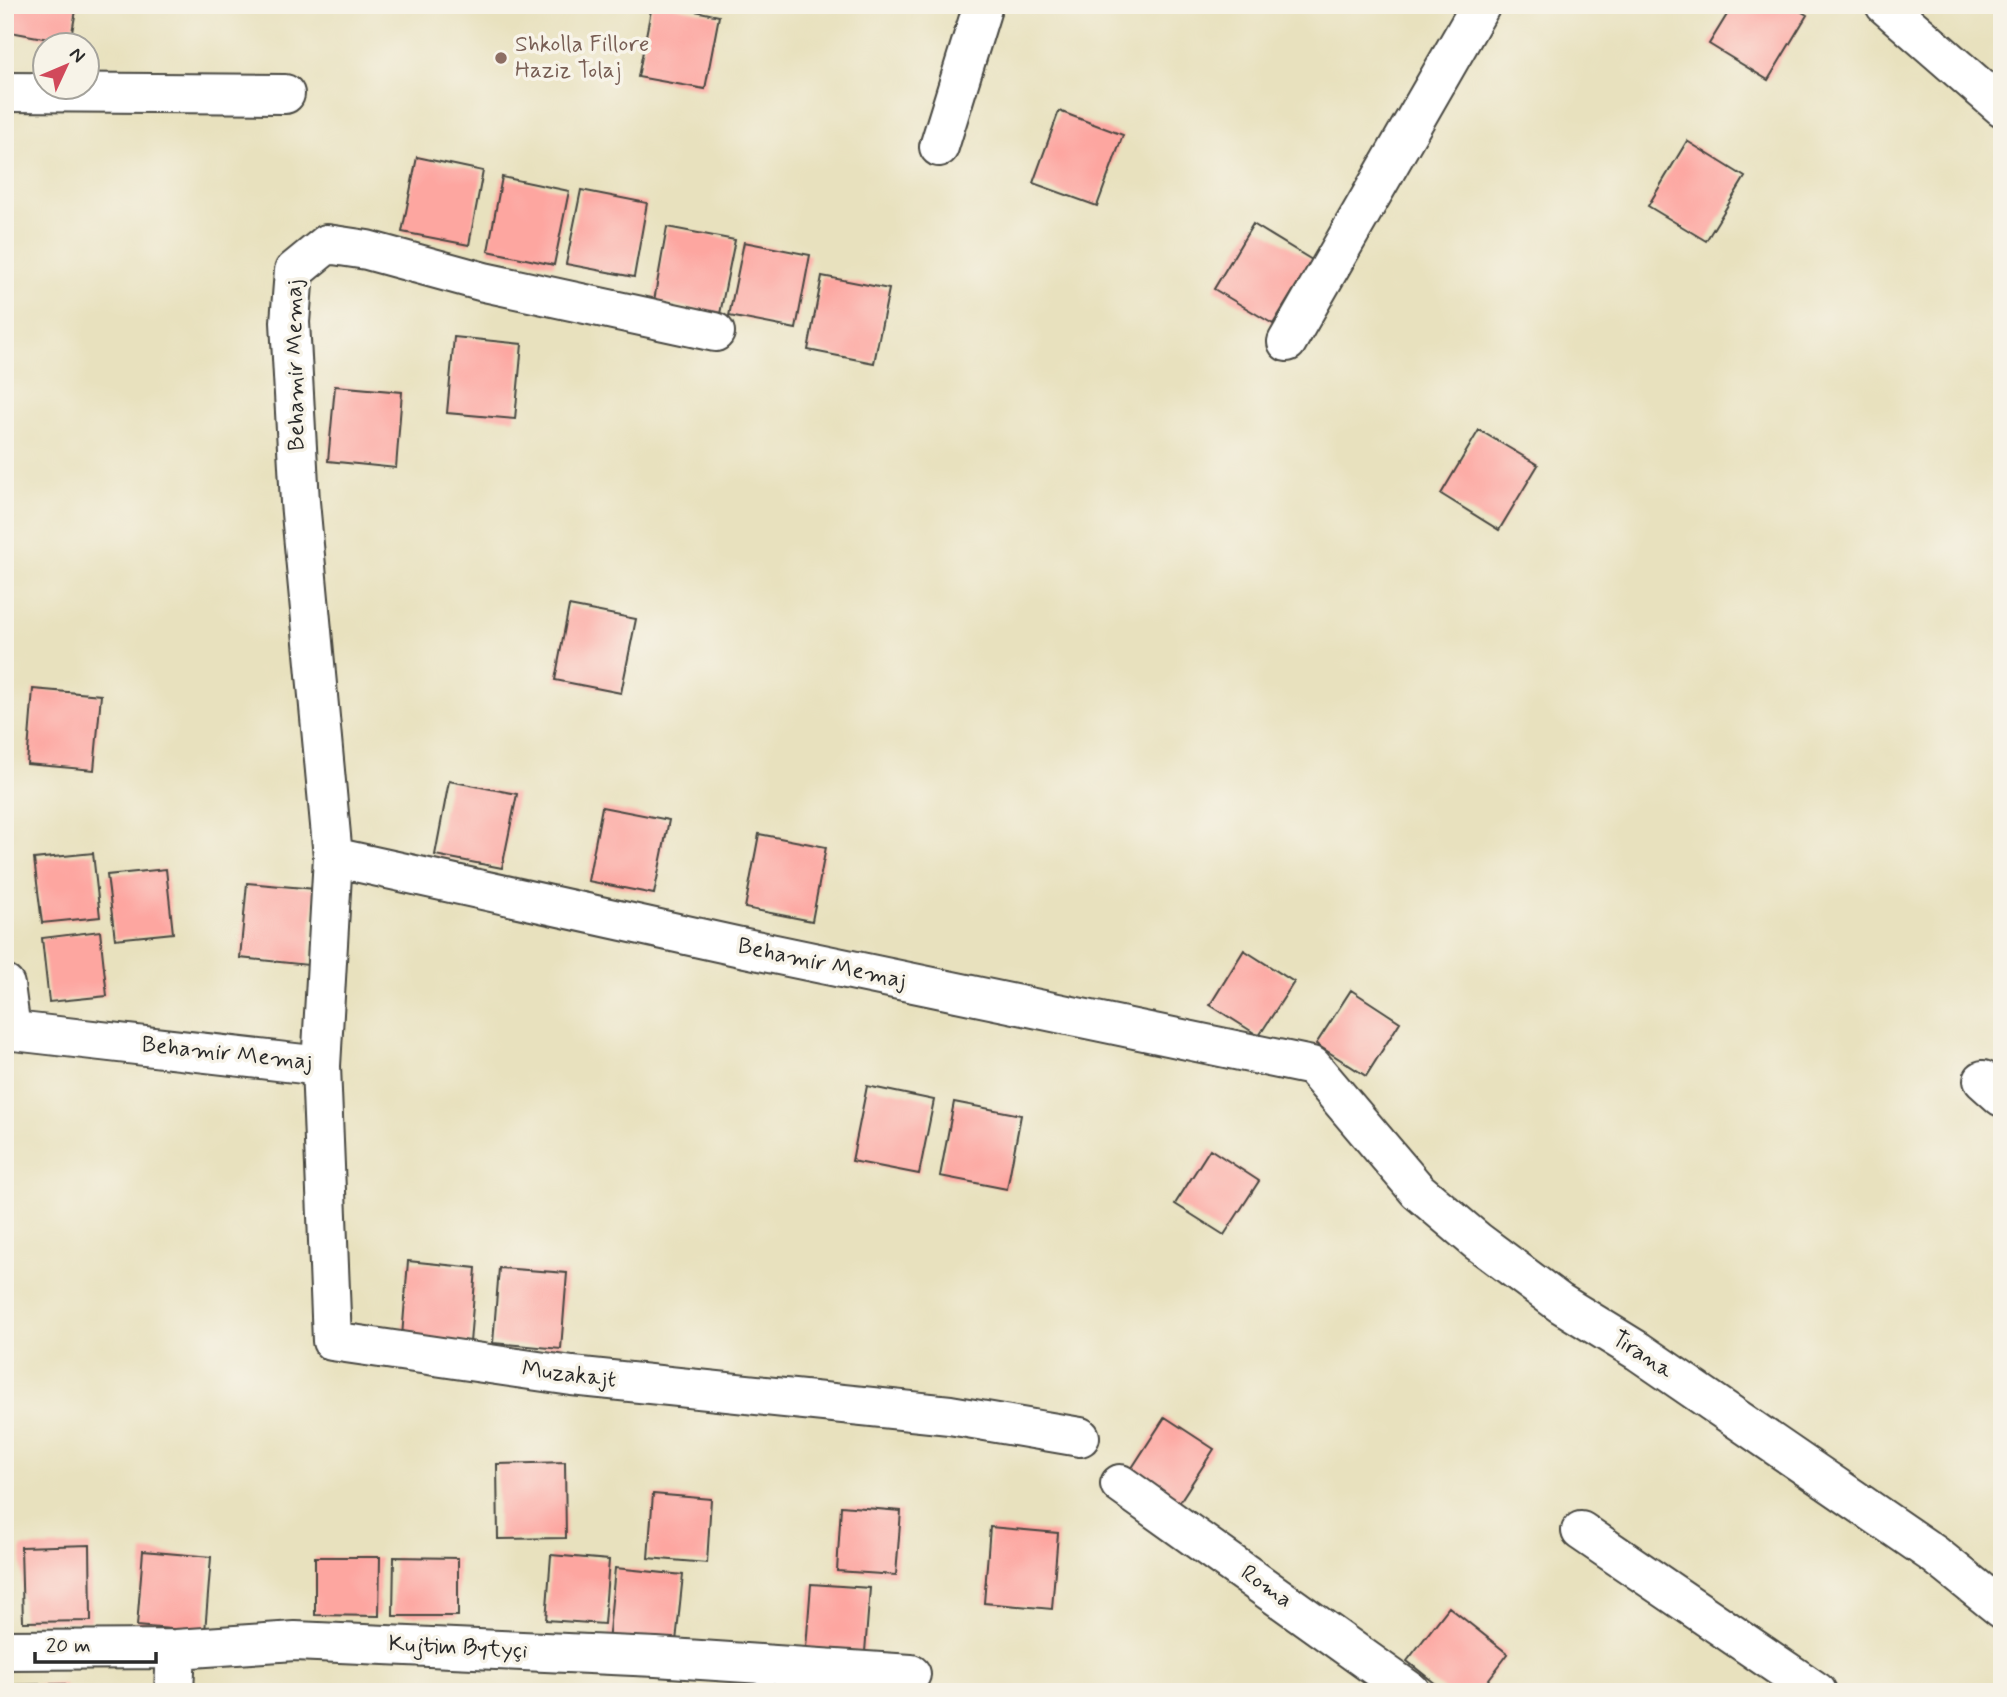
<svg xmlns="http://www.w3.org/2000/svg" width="2007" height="1697" font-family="Mynerve,sans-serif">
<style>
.building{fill:#fda6a0}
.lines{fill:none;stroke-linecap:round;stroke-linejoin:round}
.street-casing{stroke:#474641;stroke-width:42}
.street{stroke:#fff;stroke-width:38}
.education-dot{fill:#8d6e63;stroke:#f7f3e8;stroke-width:2.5}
.labels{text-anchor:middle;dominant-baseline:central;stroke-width:7;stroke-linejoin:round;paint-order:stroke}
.education-label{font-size:23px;fill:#785e54;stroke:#f7f3e8;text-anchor:start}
.street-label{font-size:23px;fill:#2b2b2b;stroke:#f7f3e8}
</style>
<rect width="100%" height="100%" fill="#f7f3e8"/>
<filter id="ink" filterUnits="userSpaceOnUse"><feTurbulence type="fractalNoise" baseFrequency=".0143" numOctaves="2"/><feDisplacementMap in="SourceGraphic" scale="14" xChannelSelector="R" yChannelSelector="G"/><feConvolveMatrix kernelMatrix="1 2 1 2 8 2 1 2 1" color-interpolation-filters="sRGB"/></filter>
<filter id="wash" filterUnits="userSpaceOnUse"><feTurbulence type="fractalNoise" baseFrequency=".00686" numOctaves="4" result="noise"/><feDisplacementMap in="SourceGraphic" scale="28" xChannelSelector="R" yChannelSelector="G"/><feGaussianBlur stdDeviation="1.57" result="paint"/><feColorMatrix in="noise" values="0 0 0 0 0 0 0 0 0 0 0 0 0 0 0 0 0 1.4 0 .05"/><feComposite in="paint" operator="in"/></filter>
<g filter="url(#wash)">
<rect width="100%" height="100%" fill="#e8e1be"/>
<g id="blocks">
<path class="building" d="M8 5H77L70 43 5 31Z
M652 5H667L719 16 705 89 638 77Z
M1733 5H1790L1807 15 1768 80 1709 44Z
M1059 111 1123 135 1097 206 1033 183Z
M1687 141 1745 177 1706 241 1648 206Z
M417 157 483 171 469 245 402 232Z
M502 177 569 191 554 265 488 251Z
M581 190 647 203 634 277 566 264Z
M1253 224 1312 260 1273 324 1214 289Z
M667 227 735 240 720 314 654 301Z
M744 242 810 255 796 329 729 316Z
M822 276 889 289 874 363 808 350Z
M454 337 522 344 515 419 447 413Z
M335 386 402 392 396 468 328 461Z
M1479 430 1538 465 1499 530 1441 494Z
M569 606 636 619 621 693 555 680Z
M33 689 101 695 94 770 27 764Z
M449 781 517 794 502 868 435 855Z
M602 807 669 820 654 894 588 881Z
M759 834 826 847 812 921 745 908Z
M93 853 100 917 42 923 34 859Z
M166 869 173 933 115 939 107 875Z
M247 883 315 889 308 965 240 958Z
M100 931 107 996 49 1002 42 938Z
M1244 950 1294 982 1259 1036 1210 1005Z
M1351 990 1400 1022 1366 1076 1316 1044Z
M867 1086 934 1100 919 1174 852 1161Z
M954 1102 1021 1115 1007 1189 940 1176Z
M1210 1149 1259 1181 1224 1235 1175 1204Z
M408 1261 476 1268 470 1343 402 1337Z
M499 1268 567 1273 561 1349 493 1343Z
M1165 1417 1214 1449 1179 1503 1130 1471Z
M565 1462 566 1538 498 1539 497 1464Z
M653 1494 711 1499 707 1563 648 1558Z
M841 1506 901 1511 896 1575 837 1571Z
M990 1527 1058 1533 1052 1609 984 1603Z
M90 1545 91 1621 23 1622 21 1547Z
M143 1551 211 1557 205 1632 137 1626Z
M551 1555 609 1560 604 1624 546 1620Z
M315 1557H380L379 1616 315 1615Z
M394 1557 458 1558V1616H393Z
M615 1568 683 1575 675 1651 608 1643Z
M811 1584 870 1588 865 1652 806 1648Z
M1449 1607 1508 1654 1479 1692H1446L1407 1661Z
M65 1684V1692H5V1685Z"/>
</g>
</g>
<g filter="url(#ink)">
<use href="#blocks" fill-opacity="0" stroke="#474641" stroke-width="2"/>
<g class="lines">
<defs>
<path id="street" d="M1885 5 2002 107
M5 92 285 94
M939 147 983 5
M715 332 484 282 367 250 327 244 294 271 290 322 300 502 333 857 321 1066 332 1341 572 1376 950 1415 1080 1437
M1287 342 1481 5
M333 857 736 946 1312 1066 1418 1191 1477 1241 1560 1303 1638 1351 1935 1555 2002 1609
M5 985 11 1030
M5 1030 321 1066
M1983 1080 2002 1097
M1120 1484 1411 1692
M1581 1531 1817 1692
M5 1650 176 1649 295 1641 656 1657 911 1674
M174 1692 176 1649"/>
</defs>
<use href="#street" class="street-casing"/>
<use href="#street" class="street"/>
</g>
</g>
<circle class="education-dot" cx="501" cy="58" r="7"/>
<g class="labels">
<g class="education-label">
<text x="515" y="45">Shkolla Fillore<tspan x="515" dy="26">Haziz Tolaj</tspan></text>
</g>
<g class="street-label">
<text transform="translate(296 365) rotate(-91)">Behamir Memaj</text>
<text transform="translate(822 964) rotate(12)">Behamir Memaj</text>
<text transform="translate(227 1054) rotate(6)">Behamir Memaj</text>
<text transform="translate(1642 1355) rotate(33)">Tirana</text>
<text transform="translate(569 1375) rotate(7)">Muzakajt</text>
<text transform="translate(1266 1587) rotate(35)">Roma</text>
<text transform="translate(458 1648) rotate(3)">Kujtim Bytyçi</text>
</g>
</g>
<rect width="2007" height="1697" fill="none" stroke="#f7f3e8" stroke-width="28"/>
<g transform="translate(66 66) rotate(46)"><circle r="33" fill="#f7f3e8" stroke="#a5a39c" stroke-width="2"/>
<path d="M0-5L12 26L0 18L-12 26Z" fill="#d1495b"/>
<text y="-10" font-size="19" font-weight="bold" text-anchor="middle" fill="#2b2b2b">N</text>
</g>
<path d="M35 1652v10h121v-10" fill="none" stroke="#2b2b2b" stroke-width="3.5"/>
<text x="46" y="1652" font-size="21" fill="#2b2b2b" stroke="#f7f3e8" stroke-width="5" paint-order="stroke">20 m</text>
</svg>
